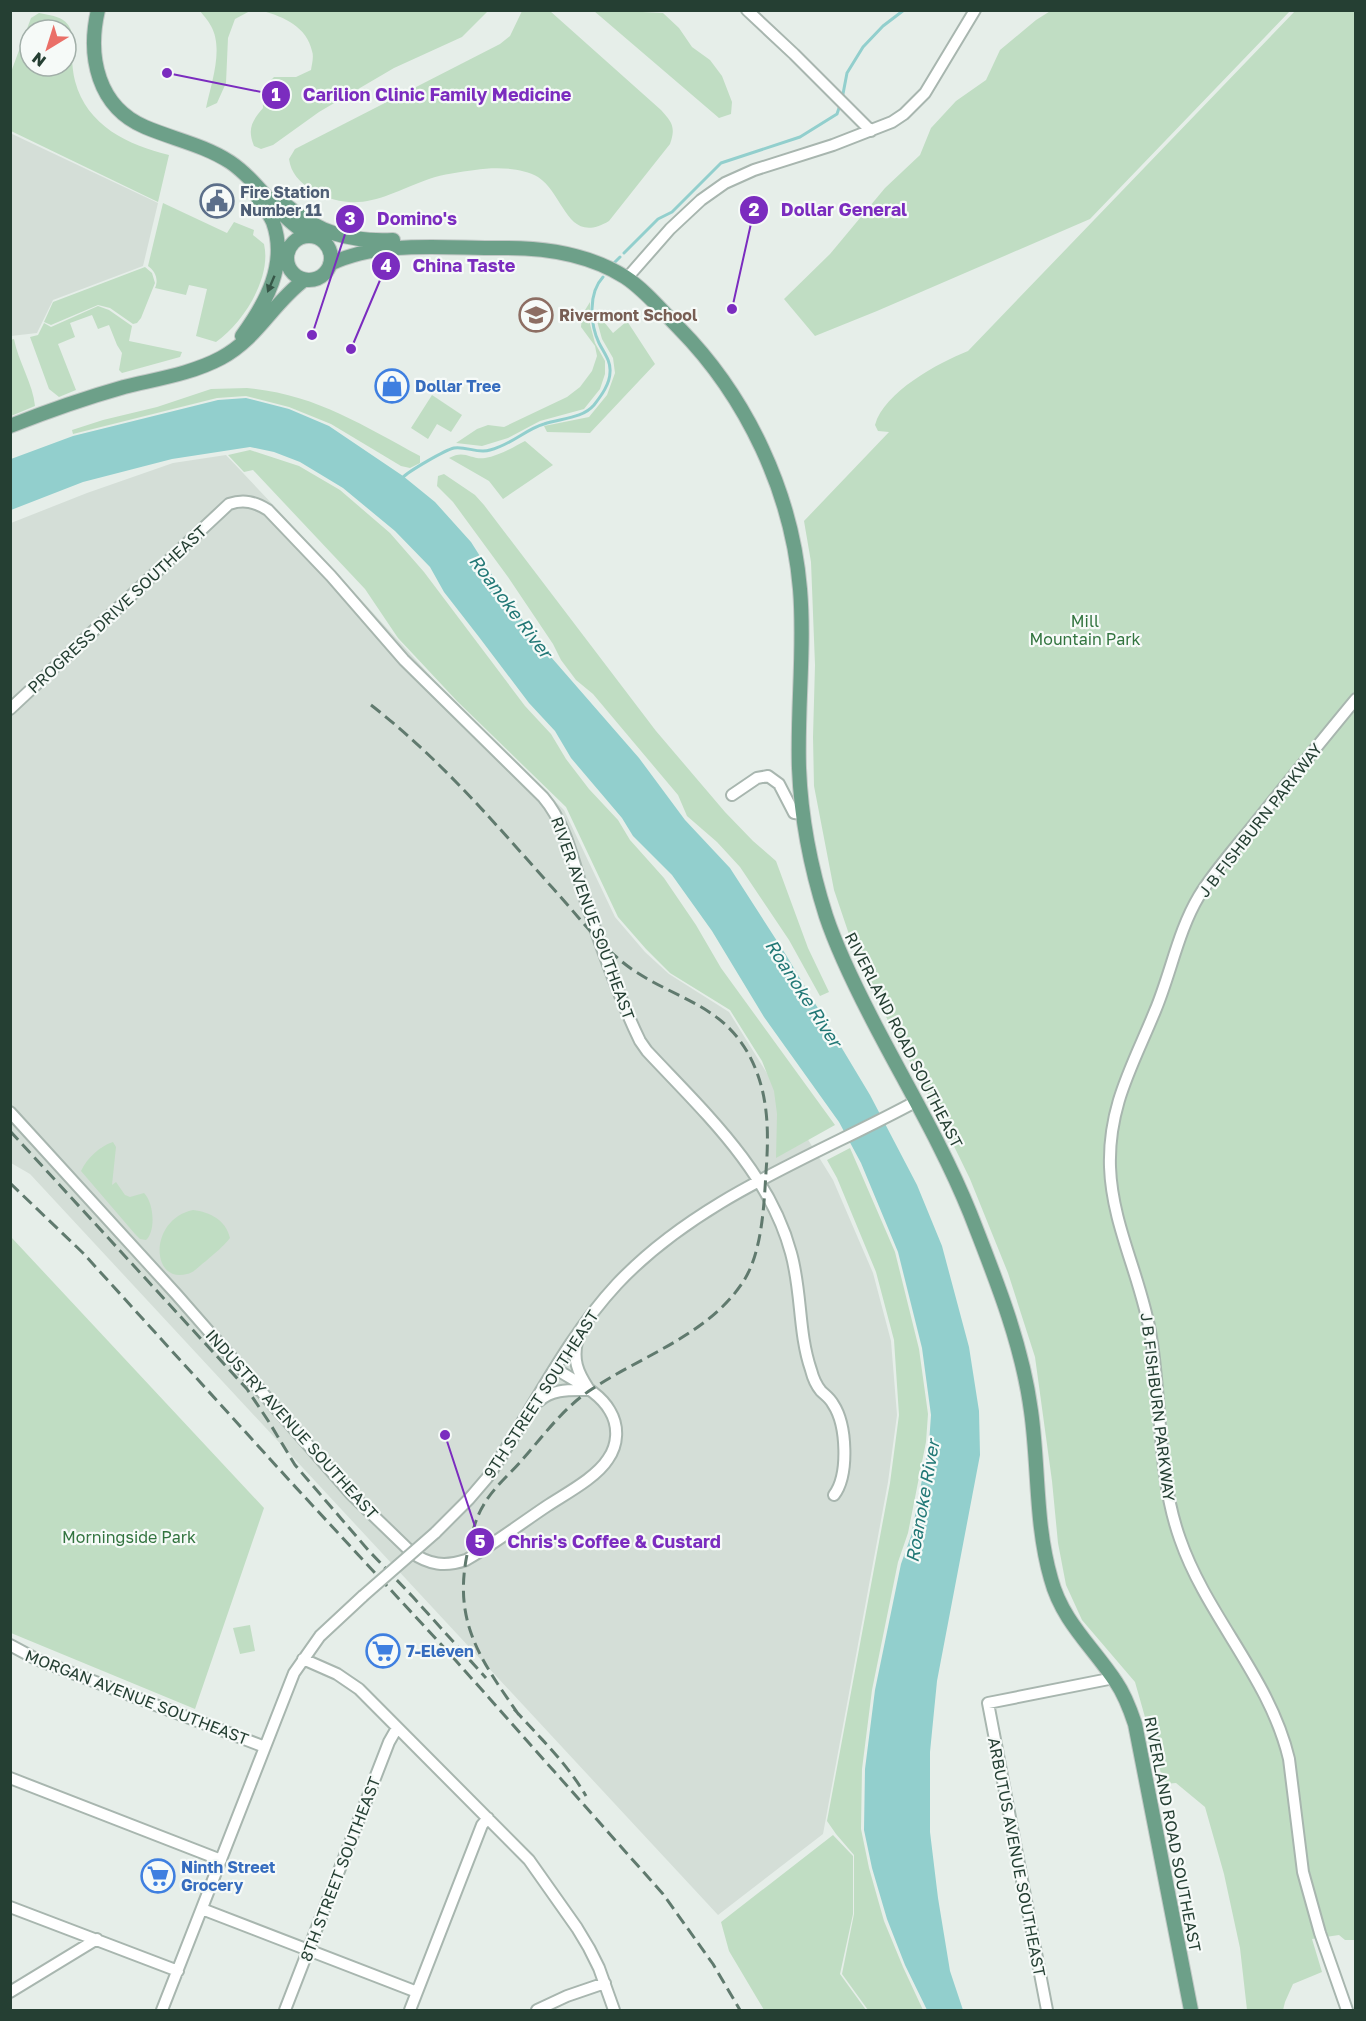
<svg xmlns="http://www.w3.org/2000/svg" width="1366" height="2021" font-family="'Golos Text',sans-serif">
<style>
.built{fill:#d4ded7}
.green{fill:#c0ddc3;fill-rule:evenodd}
.water{fill:#92cfcd}
.lines{fill:none;stroke-linecap:round;stroke-linejoin:round}
.stream{stroke:#92cfcd;stroke-width:3}
.minor-casing{stroke:#a8b6af;stroke-width:14}
.major-casing{stroke:#c2c9c6;stroke-width:16}
.minor{stroke:#fff;stroke-width:10}
.major{stroke:#6da089;stroke-width:14}
.rail{stroke:#607a6e;stroke-width:3;stroke-dasharray:12 6;stroke-linecap:butt}
.minor-bridge-casing{stroke:#a8b6af;stroke-width:14;stroke-linecap:butt}
.minor-bridge{stroke:#fff;stroke-width:10}
.oneway{fill:#375748}
.labels{text-anchor:middle;dominant-baseline:central;stroke-width:4.5;stroke-linejoin:round;paint-order:stroke}
.service-label{font-size:16px;font-weight:bold;fill:#4e5e75;stroke:#f6faf8;text-anchor:start}
.education-label{font-size:16px;font-weight:bold;fill:#785e54;stroke:#f6faf8;text-anchor:start}
.shop-label{font-size:16px;font-weight:bold;fill:#366cbe;stroke:#f6faf8;text-anchor:start}
.street-label{font-size:16px;fill:#253f33;stroke:#f6faf8}
.park-label{font-size:16px;fill:#32743f;stroke:#f6faf8}
.water-label{font-size:18px;font-style:italic;fill:#227876;stroke:#f6faf8}
.leader{fill:none;stroke:#7b2cbf;stroke-width:2}
.callout-dot{fill:#7b2cbf;stroke:#f6faf8;stroke-width:2}
.mark-label{font-size:18px;text-anchor:middle;font-weight:bold;fill:#fff}
.callout-label{font-size:18px;text-anchor:middle;font-weight:bold;fill:#7b2cbf;stroke:#f6faf8;stroke-width:4.5;stroke-linejoin:round;paint-order:stroke}
</style>
<rect width="100%" height="100%" fill="#e6eee9"/>
<path class="built" d="M10 133 158 203 143 266 53 300 37 333 11 336Z
M226 455 325 560 455 703 564 810 615 917 645 952 669 974 729 1012 833 1180 873 1273 891 1341 897 1415 888 1482 823 1834 718 1915 30 1174 11 1163V523L87 493 173 463Z"/>
<path class="green" d="M1052 10 1290 11 1090 219 877 311 815 336 784 299 830 254 885 188 920 155 931 128 956 101 986 80 1000 50 1036 20Z
M200 11H250L235 19 228 38 226 83 217 103 206 108C211 84 224 49 211 26 208 20 203 15 200 11Z
M263 11 488 10V11L462 37 394 68 319 112 273 145 261 149 254 146C247 129 252 121 263 108L262 89 274 77H296L311 70C312 64 314 56 312 51 307 27 284 17 263 11Z
M522 11H550L661 110C672 122 676 127 670 144L609 221C567 246 565 195 538 177 521 167 494 167 475 170 460 172 443 174 429 179 385 195 358 216 312 190 299 182 291 173 289 159L295 149 500 44 510 36Z
M622 11 663 13 679 28 692 47 710 60 722 76 732 102 731 114 719 118 594 11Z
M1295 11H1355L1356 1940H1345L1339 1935 1312 1939 1322 1972 1293 1984 1285 2002 1283 2010H1247L1240 1948 1224 1874 1205 1807 1176 1783 1164 1784 1135 1682 1082 1620 1066 1585 1058 1543 1052 1481 1035 1357 1008 1273 970 1179 932 1101 894 1033 856 955 834 890 814 786 813 737 815 665 811 562 804 521 889 432 878 431 875 425C884 392 938 363 968 351Z
M39 13C53 16 65 16 71 30 72 47 71 65 75 81 87 126 128 145 169 155L158 202 11 131V72L31 18ZM30 30H66V66H30Z
M163 203 227 233 234 222 254 230 253 235 264 244C272 278 243 323 216 342L196 336 207 289 189 285 186 295 155 288C159 279 155 271 148 266Z
M145 267 152 273 155 283 141 318 137 323 133 324 110 308 98 305 51 325 44 322 53 302Z
M590 302V324L595 343 605 361V374L600 389 584 409 540 421 508 438 482 446 456 443 477 429 488 425 504 427 567 397 580 387 592 371 597 356 595 346 581 327 582 315Z
M98 306 109 310 132 326 129 341 182 352 180 357 122 373 119 370 122 353 117 345 109 325 98 329 92 315 70 323 75 337 58 344 76 390 59 397 49 389 30 337 38 335 44 323 51 327Z
M600 317 613 333 627 321 655 364 590 433 547 432 544 426 589 417 607 395 615 373 613 358 602 339 597 321Z
M14 339C18 361 33 384 35 406L11 416 10 340Z
M247 388C315 394 362 425 420 456V463L410 468 401 466 331 424 289 407 246 396 217 398 73 434 72 430 103 420 157 407 211 389Z
M432 395 462 415 451 432 437 424 428 439 411 428Z
M525 441 553 465 503 499 489 481 449 458C465 449 470 460 485 458 498 456 514 447 525 441Z
M250 450 299 466 340 490 390 533 424 572 525 706 551 734 566 759 589 789 618 820 630 840 664 878 696 925 721 968 835 1125 776 1158 777 1114 774 1091 762 1061 730 1010 670 973 646 949 618 917 566 807 457 701 398 638 365 589 253 470 244 472 228 455Z
M444 474 475 495 484 505 656 731 725 812 753 841 776 861 808 948 829 992 820 996 789 940 740 867 717 842 687 816 678 795 593 694 576 680 561 660 553 644 508 577 453 502 437 486 438 476Z
M113 1142 116 1147 112 1185 116 1182 125 1195 130 1197 144 1193C154 1203 156 1231 146 1240L140 1239 135 1234 81 1171C87 1158 100 1146 113 1142Z
M850 1148 895 1252 919 1349 928 1414 926 1442 908 1533 898 1562 872 1690 862 1769 861 1829 869 1868 884 1921 903 1967 923 2010H868L842 1974 854 1914V1855L836 1834 827 1821 890 1483 899 1415 894 1340 876 1272 837 1178 827 1160Z
M193 1210C210 1212 226 1220 230 1238 223 1247 215 1253 206 1261 200 1265 194 1273 187 1274 150 1284 149 1219 193 1210Z
M11 1237 264 1508 195 1709 11 1633Z
M250 1625 255 1651 240 1654 233 1628Z
M833 1835 853 1856V1914L840 1974 866 2010H764L729 1951 721 1922Z"/>
<path class="water" d="M246 398 289 409 329 426 403 476 435 502 471 542 506 597 544 649 639 758 685 820 730 868 786 955 870 1095 917 1185 942 1246 969 1347 979 1411 980 1455 937 1681 930 1752V1832L938 1898 950 1971 963 2010H927L905 1965 887 1919 872 1868 864 1830 865 1769 875 1690 901 1564 911 1536 929 1444 931 1415 922 1348 898 1252 861 1163 839 1122 764 1017 712 931 672 875 633 836 622 818 571 758 555 731 529 703 479 637 444 592 430 567 395 531 343 488 300 462 274 452 250 447 172 459 83 482 11 510V459L73 436 218 400Z"/>
<g class="lines">
<path class="stream" d="M842 99 847 73 863 47 883 26 904 10
M624 253 658 219 672 212 721 163 800 137 837 114 840 105
M614 263 620 257
M402 478C409 471 445 450 454 448 466 446 478 454 490 450 511 445 526 429 544 424 561 418 582 419 594 405 601 396 610 384 610 372 611 361 604 353 599 343 590 324 588 293 603 277"/>
<defs>
<path id="minor" d="M747 10 794 54 871 131
M627 278 670 229 701 200 725 183 754 170 833 145 892 122 904 114 925 93 975 10
M10 709 229 504C244 499 255 502 268 510L331 576 404 660 543 797C567 825 574 864 585 899 601 947 618 996 640 1041L647 1051C704 1112 769 1171 791 1253 802 1292 798 1332 811 1370 813 1378 816 1385 821 1391 825 1395 830 1398 833 1404 847 1425 849 1475 834 1495
M732 795 757 778 768 776 779 784 794 813 803 814
M10 1112 177 1295 351 1494 411 1552C429 1565 445 1567 466 1560 494 1544 520 1524 547 1506 565 1494 596 1478 608 1459 618 1445 619 1426 610 1411 599 1391 574 1381 556 1369
M577 1341C573 1360 577 1371 588 1388
M539 1401C552 1389 569 1390 586 1390
M435 1533 469 1499 487 1478C530 1415 564 1341 617 1284 698 1198 813 1157 915 1102
M10 1645 38 1660 265 1747
M303 1659 337 1674 359 1689 529 1860 577 1928 589 1948 599 1968 614 2010
M10 1778 221 1860
M10 1907 178 1971
M202 1909 417 1992
M10 1992 97 1939
M162 2010 294 1673 320 1636 363 1596
M285 2010 389 1742 397 1728
M410 2010 482 1825 488 1818
M537 2010 567 1996 605 1983
M1047 2010 988 1703 1114 1678
M1347 2010 1320 1933 1303 1872 1289 1759C1270 1678 1207 1617 1180 1539 1157 1475 1162 1403 1151 1337 1142 1279 1112 1226 1110 1167 1108 1106 1133 1065 1155 1011 1171 973 1178 931 1199 896 1215 870 1237 846 1256 822 1289 781 1322 740 1356 699"/>
<path id="major" d="M98 10C87 57 98 107 145 127 173 139 204 145 230 162 257 180 274 211 300 229 305 232 311 235 316 237
M286 205C319 233 349 242 393 240
M287 258a22 22 0 1 1 44 0a22 22 0 1 1-44 0Z
M330 264C382 239 450 249 507 248 547 248 590 255 625 277 645 290 662 311 679 328 747 397 792 493 800 589 805 648 797 708 799 768 801 818 811 869 826 916 838 952 855 986 872 1019 905 1083 943 1146 970 1213 995 1277 1022 1343 1031 1411 1039 1467 1035 1524 1051 1579 1062 1621 1093 1647 1116 1682 1125 1695 1130 1709 1135 1724L1191 2010
M242 336C266 303 288 264 273 222 269 213 263 205 258 198
M10 426C48 411 85 398 124 387 156 379 191 374 221 358 258 338 272 304 304 280"/>
</defs>
<use href="#minor" class="minor-casing"/>
<use href="#major" class="major-casing"/>
<use href="#minor" class="minor"/>
<use href="#major" class="major"/>
<path class="rail" d="M371 705C439 758 492 820 549 884 576 913 600 947 633 970 676 999 722 1005 749 1055 769 1092 769 1132 766 1172 764 1206 762 1253 743 1282 708 1335 643 1355 592 1389 564 1407 544 1435 522 1460 510 1474 492 1489 483 1506 475 1519 472 1535 468 1550 452 1621 480 1659 519 1715
M10 1131 247 1389 269 1422 295 1465 369 1551 413 1597 486 1678
M10 1183 83 1253 289 1480 450 1654 663 1894 713 1964 740 2010
M514 1709C539 1737 567 1763 586 1796"/>
<defs>
<path id="minor-bridge" d="M363 1596 435 1533"/>
</defs>
<use href="#minor-bridge" class="minor-bridge-casing"/>
<use href="#minor-bridge" class="minor-bridge"/>
</g>
<defs><path id="oneway-solid" d="M-6-.8H1V-3.2L6.5 0L1 3.2V.8H-6Z" transform="scale(1.5)"/></defs>
<use class="oneway" href="#oneway-solid" transform="translate(271 284) rotate(113)"/>
<defs>
<symbol id="civic-ring" viewBox="-11 -11 22 22"><circle r="9.5" fill="#f6faf8" stroke="#5c6f8a" stroke-width="1.5"/><path d="M-.6-6.5H3V-4.5H.6V-3L4-1V1h2V6H-6V1h2V-1L-.6-3ZM-1.2 2.5V6h2.4V2.5Z" fill="#5c6f8a"/></symbol>
<symbol id="school-ring" viewBox="-11 -11 22 22"><circle r="9.5" fill="#f6faf8" stroke="#8d6e63" stroke-width="1.5"/><path d="M0-5L7-2L0 1L-7-2ZM-4 1L0 2.5L4 1V4Q0 6-4 4Z" fill="#8d6e63"/></symbol>
<symbol id="shop-ring" viewBox="-11 -11 22 22"><circle r="9.5" fill="#f6faf8" stroke="#3f7fe0" stroke-width="1.5"/><path d="M-5-2.5h2.3a2.7 3.5 0 0 1 5.4 0H5L5.5 6h-11ZM-1.5-2.5h3a1.5 2.3 0 0 0-3 0Z" fill="#3f7fe0"/></symbol>
<symbol id="supermarket-ring" viewBox="-11 -11 22 22"><circle r="9.5" fill="#f6faf8" stroke="#3f7fe0" stroke-width="1.5"/><path d="M-6-5.5h2.5l.6 2H6L4.5 2H-2.5L-4.4-4H-6ZM-1.5 3.2a1.3 1.3 0 1 0 .1 0ZM3 3.2a1.3 1.3 0 1 0 .1 0Z" fill="#3f7fe0"/></symbol>
</defs>
<g fill-rule="evenodd">
<use href="#civic-ring" x="198" y="182" width="38" height="38"/>
<use href="#school-ring" x="517" y="296" width="38" height="38"/>
<use href="#shop-ring" x="373" y="367" width="38" height="38"/>
<use href="#supermarket-ring" x="364" y="1632" width="38" height="38"/>
<use href="#supermarket-ring" x="139" y="1857" width="38" height="38"/>
</g>
<g class="labels">
<g class="service-label">
<text x="240" y="192">Fire Station<tspan x="240" dy="18">Number 11</tspan></text>
</g>
<g class="education-label">
<text x="559" y="315">Rivermont School</text>
</g>
<g class="shop-label">
<text x="415" y="386">Dollar Tree</text>
<text x="406" y="1651">7-Eleven</text>
<text x="181" y="1867">Ninth Street<tspan x="181" dy="18">Grocery</tspan></text>
</g>
<g class="street-label">
<text transform="translate(117 609) rotate(-43)">PROGRESS DRIVE SOUTHEAST</text>
<text transform="translate(1260 820) rotate(-52)">J B FISHBURN PARKWAY</text>
<text transform="translate(593 918) rotate(70)">RIVER AVENUE SOUTHEAST</text>
<text transform="translate(904 1040) rotate(63)">RIVERLAND ROAD SOUTHEAST</text>
<text transform="translate(541 1394) rotate(-57)">9TH STREET SOUTHEAST</text>
<text transform="translate(1158 1407) rotate(83)">J B FISHBURN PARKWAY</text>
<text transform="translate(292 1424) rotate(48)">INDUSTRY AVENUE SOUTHEAST</text>
<text transform="translate(137 1697) rotate(21)">MORGAN AVENUE SOUTHEAST</text>
<text transform="translate(1173 1834) rotate(79)">RIVERLAND ROAD SOUTHEAST</text>
<text transform="translate(1017 1857) rotate(79)">ARBUTUS AVENUE SOUTHEAST</text>
<text transform="translate(340 1869) rotate(-69)">8TH STREET SOUTHEAST</text>
</g>
<g class="park-label">
<text x="1085" y="621">Mill<tspan x="1085" dy="18">Mountain Park</tspan></text>
<text x="129" y="1537">Morningside Park</text>
</g>
<g class="water-label">
<text transform="translate(511 606) rotate(53)">Roanoke River</text>
<text transform="translate(804 993) rotate(57)">Roanoke River</text>
<text transform="translate(922 1501) rotate(-80)">Roanoke River</text>
</g>
</g>
<path class="leader" d="M167 73L276 95M732 309L754 210M312 335L350 219M351 349L386 266M445 1435L480 1542"/>
<g class="callout-dot">
<circle cx="167" cy="73" r="6"/>
<circle cx="732" cy="309" r="6"/>
<circle cx="312" cy="335" r="6"/>
<circle cx="351" cy="349" r="6"/>
<circle cx="445" cy="1435" r="6"/>
<circle cx="276" cy="95" r="15"/>
<circle cx="754" cy="210" r="15"/>
<circle cx="350" cy="219" r="15"/>
<circle cx="386" cy="266" r="15"/>
<circle cx="480" cy="1542" r="15"/>
</g>
<g class="mark-label">
<text x="276" y="101">1</text>
<text x="754" y="216">2</text>
<text x="350" y="225">3</text>
<text x="386" y="272">4</text>
<text x="480" y="1548">5</text>
</g>
<g class="callout-label">
<text x="437" y="101">Carilion Clinic Family Medicine</text>
<text x="844" y="216">Dollar General</text>
<text x="417" y="225">Domino's</text>
<text x="464" y="272">China Taste</text>
<text x="614" y="1548">Chris's Coffee &amp; Custard</text>
</g>
<rect width="1366" height="2021" fill="none" stroke="#253f33" stroke-width="24"/>
<g transform="translate(48 48) rotate(218)"><circle r="28" fill="#f6faf8" stroke="#a2afa9" stroke-width="1.5"/>
<path d="M0-4.5L10 22L0 15L-10 22Z" fill="#ea6f68"/>
<text y="-9" font-size="16" font-weight="bold" text-anchor="middle" fill="#253f33">N</text>
</g>
</svg>
